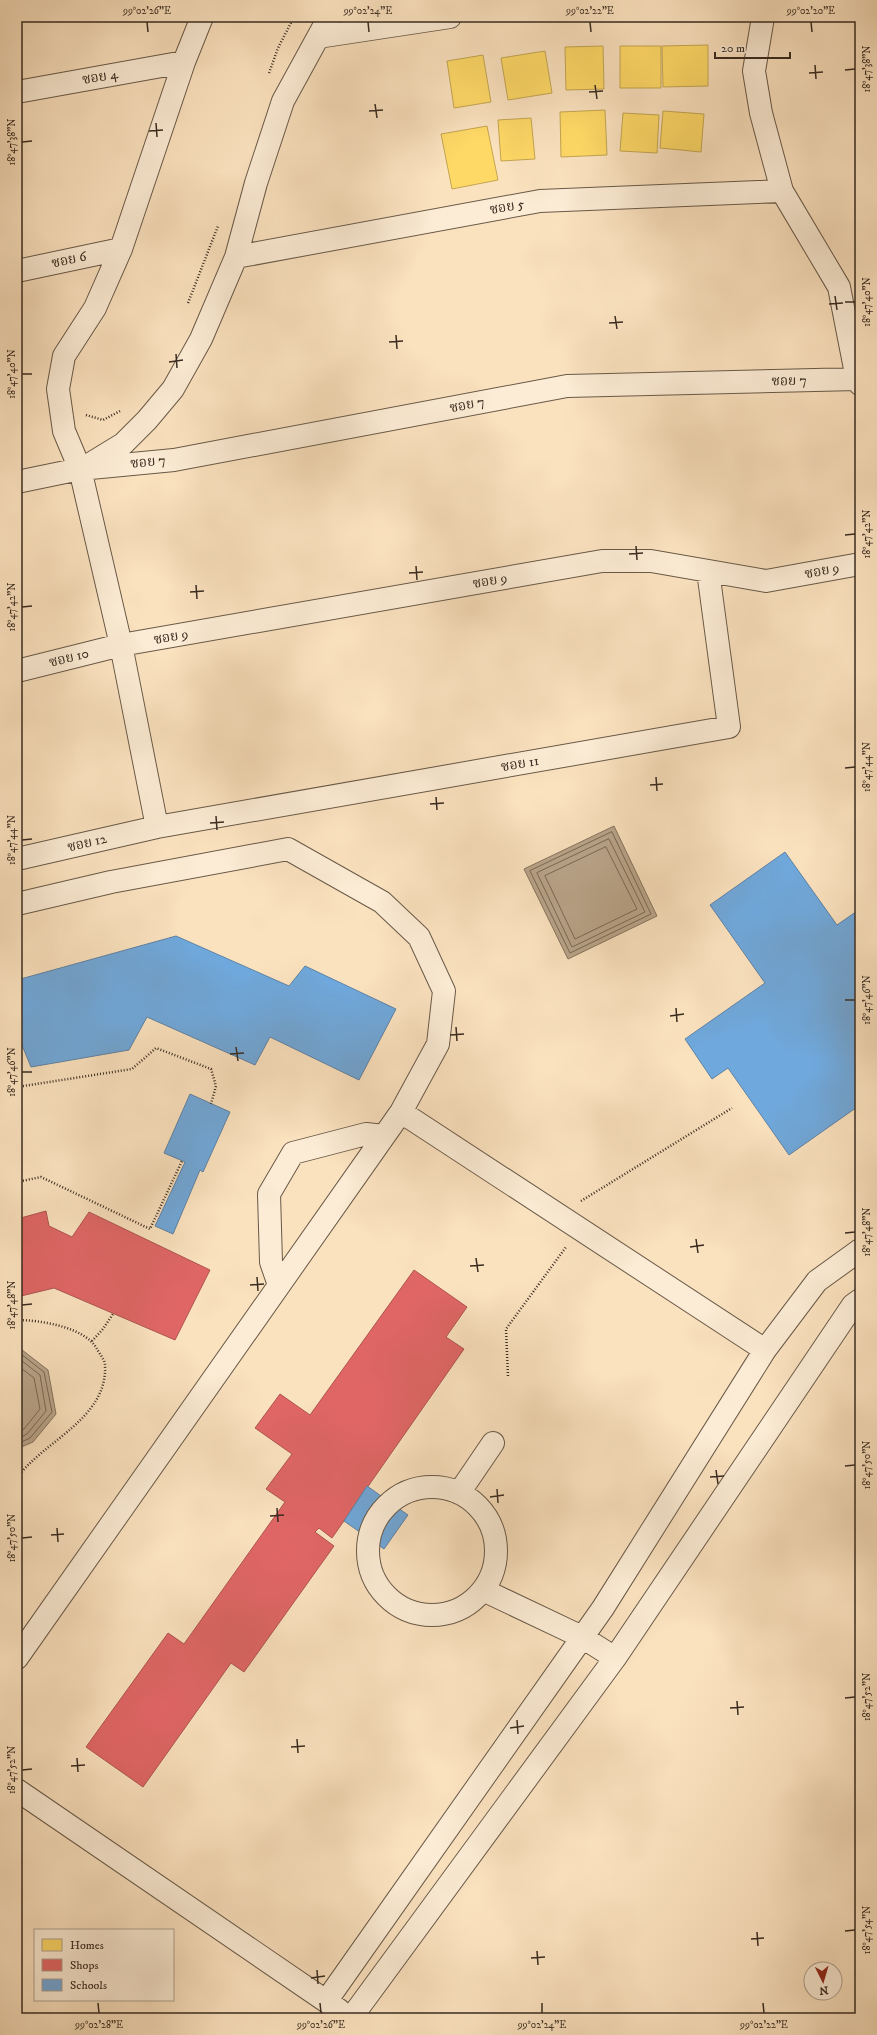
<svg xmlns="http://www.w3.org/2000/svg" width="877" height="2035" font-family="'IM FELL DW Pica','Noto Serif Thai',serif">
<style>
.water{fill:#b9a489;stroke:#85745f}
.homes{fill:#ffd966;stroke:#c3a551}
.shops{fill:#e06666;stroke:#ae5451}
.schools{fill:#6fa8dc;stroke:#5e82a4}
.lines{fill:none;stroke-linecap:round;stroke-linejoin:round}
.shore{stroke:#786854;stroke-width:1}
.minor-casing{stroke:#695948;stroke-width:24}
.path{stroke:#382b20;stroke-width:2.5;stroke-dasharray:1 2;stroke-linecap:butt}
.minor{stroke:#fcecd5;stroke-width:22}
.ticks{fill:none;stroke:#382b20;stroke-width:1.5}
.labels{text-anchor:middle;dominant-baseline:central;stroke-width:4;stroke-linejoin:round;paint-order:stroke}
.street-label{font-size:14px;fill:#382b20;stroke:#fcecd5}
.neatline{fill:none;stroke:#382b20;stroke-width:1.5}
.ticks-label{font-size:10px;text-anchor:middle;fill:#382b20}
</style>
<rect width="100%" height="100%" fill="#fbe2bf"/>
<filter id="stains"><feTurbulence type="fractalNoise" baseFrequency=".005" numOctaves="4"/><feColorMatrix values="0 0 0 0 .2 0 0 0 0 .09 0 0 0 0 .02 0 0 0 .5 -.17"/></filter>
<radialGradient id="worn" r=".72"><stop offset=".6" stop-color="#630" stop-opacity="0"/><stop offset="1" stop-color="#630" stop-opacity=".3"/></radialGradient>
<path class="water" d="M614 826 657 916 568 959 524 869Z
M17 1346 48 1370 56 1414 33 1442 17 1449Z"/>
<path class="homes" d="M708 45V86L663 87 662 46Z
M603 46 604 89 566 90 565 47Z
M620 46H661V88H620Z
M545 51 552 93 508 100 501 58Z
M483 55 491 102 454 108 447 61Z
M605 110 607 155 561 157 560 112Z
M663 111 704 114 701 152 660 148Z
M623 113 659 115 657 153 620 151Z
M531 118 535 159 501 161 498 120Z
M487 126 498 180 452 189 441 134Z"/>
<path class="shops" d="M46 1211 49 1226 72 1237 89 1212 210 1270 175 1340 54 1288 17 1297V1219Z
M414 1270 467 1307 446 1337 464 1349 332 1538 319 1528 315 1532 334 1546 244 1672 231 1663 143 1787 86 1747 168 1633 184 1644 285 1502 266 1489 292 1454 255 1428 280 1394 310 1415Z"/>
<path class="schools" d="M785 852 837 925 860 909V1105L789 1155 728 1068 712 1079 685 1039 765 983 710 905Z
M176 936 289 986 305 966 396 1009 359 1080 270 1037 255 1065 147 1017 129 1050 31 1067 17 1033V980Z
M190 1094 230 1112 203 1172 200 1170 173 1234 155 1226 185 1162 164 1153Z
M367 1486 408 1515 384 1549 344 1521Z"/>
<g class="lines">
<path class="shore" d="M612 832 651 914 570 953 530 871Z
M609 839 645 912 572 947 537 873Z
M606 847 637 909 575 939 545 876Z
M17 1351 44 1372 52 1412 30 1438 17 1444
M17 1357 40 1375 46 1411 27 1434 17 1439
M17 1365 34 1378 40 1409 24 1429 17 1432"/>
<defs>
<path id="minor" d="M763 17 754 71 761 113 782 191 839 287 857 379 860 384
M318 37 450 17
M17 92 184 62
M236 257 540 201 782 191
M17 271 121 249
M87 466 123 444 147 420 173 389 201 339 236 257 256 183 283 101 329 17
M17 482 80 469 174 460 567 386 857 379
M17 671 121 645 602 561H651L766 581 860 564
M157 827 121 645 80 469 64 431 58 389 64 356 95 308 121 249 184 62 202 17
M17 859 157 827 729 727 708 571
M17 904 111 882 288 849 382 902 419 937 444 991 438 1044 401 1112 17 1658
M401 1112 765 1350
M279 1285 271 1262 269 1194 293 1153 366 1134 384 1136
M368 1551a64 64 0 1 1 128 0a64 64 0 1 1-128 0Z
M459 1493 493 1443
M483 1590 582 1637 615 1658
M17 1790 339 2010
M327 2000 603 1608 765 1350 817 1281 860 1250
M351 2018 615 1658 853 1305 860 1300"/>
</defs>
<use href="#minor" class="minor-casing"/>
<path class="path" d="M269 73 278 48 294 17
M188 303 218 226
M86 415 103 420 120 411
M17 1087 132 1069 156 1048 211 1069 216 1086 211 1104
M17 1182 41 1177 150 1229 182 1161
M581 1201 732 1108
M17 1320C40 1320 85 1327 97 1349 99 1353 105 1360 105 1365 108 1419 43 1441 17 1478
M92 1341 103 1329 113 1314
M508 1376 506 1329 566 1247"/>
<use href="#minor" class="minor"/>
</g>
<path class="ticks" d="M147 22 148 32M368 22 369 32M590 22 591 32M811 22 812 32M815 65 816 79M845 70 855 69M809 73 823 72M595 85 597 99M589 92 603 91M375 104 377 118M369 111 383 110M156 123 157 137M149 131 163 130M22 142 32 141M835 296 837 310M845 302H855M829 304 843 303M615 316 617 329M609 323 623 322M396 335 397 349M389 342 403 341M176 354 177 368M169 362 183 360M22 374H32M845 535 855 534M636 546 637 560M629 554 643 553M416 566 417 580M409 573 423 572M196 585 197 599M190 592 204 591M22 607 32 606M845 768 855 767M656 777 657 791M650 785 663 784M436 797 437 810M430 804 444 803M216 816 217 830M210 823 224 822M22 840 32 839M845 1000H855M676 1008 677 1022M670 1016 684 1014M456 1027 457 1041M450 1035 464 1034M236 1047 238 1061M230 1054 244 1053M22 1072H32M845 1233 855 1232M696 1239 698 1253M690 1247 704 1245M476 1258 478 1272M470 1266 484 1265M257 1277 258 1291M250 1285 264 1284M22 1305 32 1304M845 1466 855 1465M716 1470 718 1484M710 1477 724 1476M497 1489 498 1503M490 1497 504 1495M277 1508 278 1522M270 1516 284 1515M57 1528 58 1542M51 1535 64 1534M22 1538 32 1537M845 1698 855 1697M737 1701 738 1715M730 1708 744 1707M517 1720 518 1734M510 1728 524 1726M297 1739 298 1753M291 1747 305 1746M77 1758 78 1772M71 1766 85 1765M22 1770 32 1769M845 1931 855 1930M757 1932 758 1946M751 1939 764 1938M537 1951 538 1965M531 1958 545 1957M317 1970 318 1984M311 1978 325 1976M98 2003 99 2013M320 2003 321 2013M542 2003V2013M763 2003 764 2013"/>
<g class="labels">
<g class="street-label">
<text transform="translate(100 77) rotate(-10)">ซอย 4</text>
<text transform="translate(507 207) rotate(-10)">ซอย 5</text>
<text transform="translate(69 260) rotate(-12)">ซอย 6</text>
<text transform="translate(789 381) rotate(-1)">ซอย 7</text>
<text transform="translate(467 405) rotate(-11)">ซอย 7</text>
<text transform="translate(148 462) rotate(-6)">ซอย 7</text>
<text transform="translate(822 571) rotate(-11)">ซอย 9</text>
<text transform="translate(490 581) rotate(-10)">ซอย 9</text>
<text transform="translate(171 637) rotate(-10)">ซอย 9</text>
<text transform="translate(69 658) rotate(-14)">ซอย 10</text>
<text transform="translate(520 764) rotate(-10)">ซอย 11</text>
<text transform="translate(87 843) rotate(-13)">ซอย 12</text>
</g>
</g>
<rect width="877" height="2035" fill="none" stroke="#fbe2bf" stroke-width="44"/>
<rect x="34" y="1929" width="140" height="72" fill="#fcecd5" stroke="#ae9f8d"/>
<rect x="42" y="1939" width="20" height="12" fill="#ffd966" stroke="#ae9f8d"/>
<text x="70" y="1949" font-size="12" fill="#382b20">Homes</text>
<rect x="42" y="1959" width="20" height="12" fill="#e06666" stroke="#ae9f8d"/>
<text x="70" y="1969" font-size="12" fill="#382b20">Shops</text>
<rect x="42" y="1979" width="20" height="12" fill="#6fa8dc" stroke="#ae9f8d"/>
<text x="70" y="1989" font-size="12" fill="#382b20">Schools</text>
<g transform="translate(823 1981) rotate(175)"><circle r="19" fill="#fcecd5" stroke="#ae9f8d"/>
<path d="M0-3L7 15L0 10L-7 15Z" fill="#8f2418"/>
<text y="-6" font-size="11" font-weight="bold" text-anchor="middle" fill="#382b20">N</text>
</g>
<path d="M715 52v6h75v-6" fill="none" stroke="#382b20" stroke-width="2"/>
<text x="721" y="52" font-size="12" fill="#382b20" stroke="#fcecd5" stroke-width="3" paint-order="stroke">20 m</text>
<rect x="22" y="22" width="833" height="1991" class="neatline"/>
<g class="ticks-label">
<text x="147" y="14">99°02'26"E</text>
<text x="368" y="14">99°02'24"E</text>
<text x="590" y="14">99°02'22"E</text>
<text x="811" y="14">99°02'20"E</text>
<text transform="translate(866 69) rotate(-90)" y="4">18°47'38"N</text>
<text transform="translate(11 142) rotate(-90)" y="4">18°47'38"N</text>
<text transform="translate(866 302) rotate(-90)" y="4">18°47'40"N</text>
<text transform="translate(11 374) rotate(-90)" y="4">18°47'40"N</text>
<text transform="translate(866 534) rotate(-90)" y="4">18°47'42"N</text>
<text transform="translate(11 607) rotate(-90)" y="4">18°47'42"N</text>
<text transform="translate(866 767) rotate(-90)" y="4">18°47'44"N</text>
<text transform="translate(11 840) rotate(-90)" y="4">18°47'44"N</text>
<text transform="translate(866 1000) rotate(-90)" y="4">18°47'46"N</text>
<text transform="translate(11 1072) rotate(-90)" y="4">18°47'46"N</text>
<text transform="translate(866 1232) rotate(-90)" y="4">18°47'48"N</text>
<text transform="translate(11 1305) rotate(-90)" y="4">18°47'48"N</text>
<text transform="translate(866 1465) rotate(-90)" y="4">18°47'50"N</text>
<text transform="translate(11 1538) rotate(-90)" y="4">18°47'50"N</text>
<text transform="translate(866 1697) rotate(-90)" y="4">18°47'52"N</text>
<text transform="translate(11 1770) rotate(-90)" y="4">18°47'52"N</text>
<text transform="translate(866 1930) rotate(-90)" y="4">18°47'54"N</text>
<text x="99" y="2028">99°02'28"E</text>
<text x="321" y="2028">99°02'26"E</text>
<text x="542" y="2028">99°02'24"E</text>
<text x="764" y="2028">99°02'22"E</text>
</g>
<rect width="100%" height="100%" filter="url(#stains)"/>
<rect width="100%" height="100%" fill="url(#worn)"/>
</svg>
